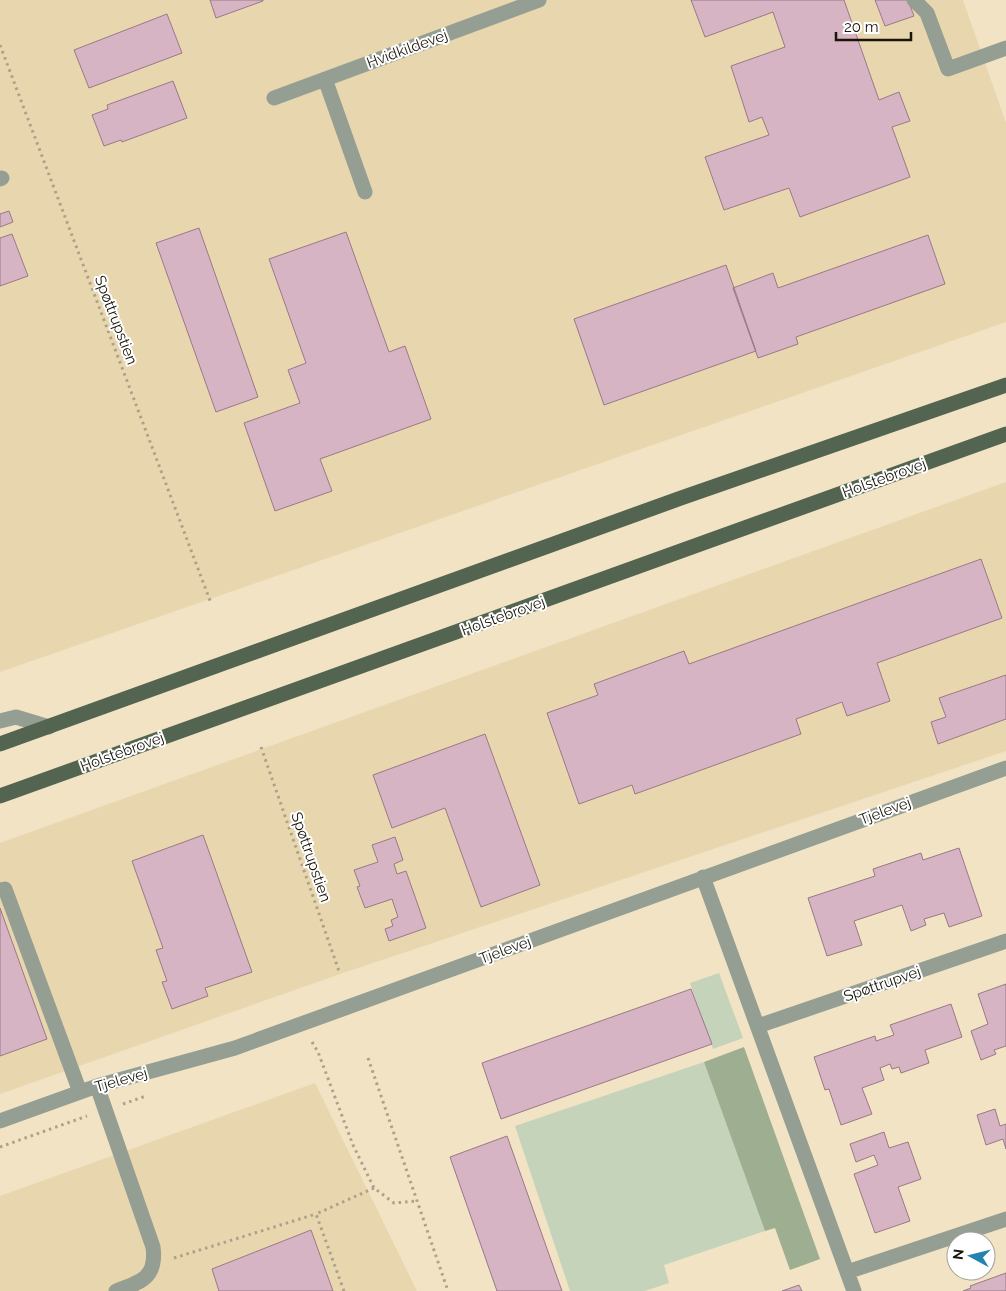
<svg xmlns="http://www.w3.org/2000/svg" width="1006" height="1291" font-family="Raleway,sans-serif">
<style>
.built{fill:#e8d6af}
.green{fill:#c5d3ba}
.forest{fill:#9eae91}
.building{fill:#d7b4c3;stroke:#997987}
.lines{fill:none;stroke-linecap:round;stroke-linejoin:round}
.path{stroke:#ada288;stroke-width:3;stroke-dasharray:2.5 4;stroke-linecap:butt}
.minor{stroke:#949e92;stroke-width:15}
.major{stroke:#536450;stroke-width:15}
.labels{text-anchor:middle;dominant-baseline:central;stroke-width:4;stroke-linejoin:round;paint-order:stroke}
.street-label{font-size:15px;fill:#1a1509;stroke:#fff}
</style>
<rect width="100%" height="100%" fill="#f1e3c3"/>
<path class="built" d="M0 0H963L1006 123V322L0 672Z
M1006 482V751L340 974 0 1094V843Z
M315 1083 417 1291H0V1196Z"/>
<path class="green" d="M719 973 743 1038 713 1049 690 983Z
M704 1062 765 1231 664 1265 669 1283 645 1291H570L515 1126Z"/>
<path class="forest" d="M744 1047 820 1259 790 1270 775 1228 765 1231 704 1062Z"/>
<path class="building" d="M210 0H263V1L216 18Z
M691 0H844L879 100 899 92 910 121 892 127 910 177 800 217 789 188 724 210 705 157 769 135 762 117 749 122 731 66 785 47 773 12 705 37Z
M875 0H908L914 16 885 26Z
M167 14 182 53 89 88 74 50Z
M173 81 187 118 122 142 121 140 104 146 92 115 108 109 107 105Z
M9 211 13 222 0 227V214Z
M199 228 258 397 216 412 156 243Z
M346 232 389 352 405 346 431 419 320 459 332 491 275 511 244 423 300 403 288 370 306 363 269 259Z
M12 234 28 276 0 286V238Z
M928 235 945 284 796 337 798 344 758 358 733 288 773 273 778 288Z
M726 265 756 351 604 405 574 319Z
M981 559 1002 618 877 663 890 701 847 716 842 702 796 719 801 734 635 794 632 785 579 804 547 713 598 695 594 684 684 651 689 664Z
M1006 675V719L938 744 931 722 946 717 939 698Z
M485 734 540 885 481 907 445 808 392 828 373 775Z
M203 835 252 972 205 988 208 996 172 1009 162 982 167 981 156 950 163 948 132 861Z
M395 837 403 860 394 864 397 874 406 871 426 928 389 941 385 929 393 926 391 920 398 917 392 899 365 908 357 887 360 886 354 870 378 862 372 845Z
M959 848 982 916 949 927 944 913 924 919 926 925 911 931 902 905 854 921 862 945 827 956 808 898 875 876 873 869 921 853 923 860Z
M0 908 47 1039 0 1056Z
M1006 984V1046L994 1050 996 1054 981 1060 971 1031 988 1024 978 994Z
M691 989 712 1044 501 1119 482 1063Z
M951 1004 962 1037 925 1050 929 1063 901 1073 899 1067 892 1069 890 1064 880 1068 884 1080 862 1088 872 1114 841 1125 829 1089 825 1090 814 1057 875 1036 876 1041 894 1035 890 1025Z
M995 1109 1000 1126 1006 1124V1149L1003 1139 986 1145 977 1115Z
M884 1132 889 1148 908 1142 921 1179 898 1187 910 1221 875 1233 854 1174 878 1165 874 1155 856 1162 850 1144Z
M507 1136 562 1291H497L450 1157Z
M311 1230 333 1291H219L212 1269Z
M1006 1273V1291H963L971 1288 970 1286Z
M799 1285 802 1291H782Z"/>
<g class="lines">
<path class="path" d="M0 45 211 603
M261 747 340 974
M312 1042 318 1052 353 1145 374 1188 394 1203 418 1201
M368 1058 448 1291
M123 1104 146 1096
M0 1147 87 1116
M174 1258 316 1214
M344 1291 316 1214 374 1188"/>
<path class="minor" d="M914 0 927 13 948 69 1006 48
M325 79 365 192
M274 98 539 0
M0 179 2 178
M0 721 16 717 49 727
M703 877 854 1291
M0 890 5 889 80 1092
M758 1026 1006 941
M97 1086 153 1247C157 1277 142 1282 116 1291
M0 1121 97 1086 235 1048 1006 768
M847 1272 1006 1219"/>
<path class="major" d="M0 744 681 498 1006 385
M0 796 1006 434"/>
</g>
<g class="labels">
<g class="street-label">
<text transform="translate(407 49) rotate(-20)">Hvidkildevej</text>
<text transform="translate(116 320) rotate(69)">Spøttrupstien</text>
<text transform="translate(884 478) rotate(-20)">Holstebrovej</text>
<text transform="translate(503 616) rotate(-20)">Holstebrovej</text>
<text transform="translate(122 752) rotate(-20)">Holstebrovej</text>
<text transform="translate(885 811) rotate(-20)">Tjelevej</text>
<text transform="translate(311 857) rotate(71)">Spøttrupstien</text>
<text transform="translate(505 950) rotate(-20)">Tjelevej</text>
<text transform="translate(882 984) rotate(-19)">Spøttrupvej</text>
<text transform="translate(121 1080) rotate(-16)">Tjelevej</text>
</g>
</g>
<g transform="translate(971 1256) rotate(277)"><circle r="24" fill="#ffffff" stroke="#a3a19d"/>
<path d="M0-4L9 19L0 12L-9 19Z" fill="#2183ae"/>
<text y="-8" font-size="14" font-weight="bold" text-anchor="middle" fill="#1a1509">N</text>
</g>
<path d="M836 32v8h75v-8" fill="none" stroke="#1a1509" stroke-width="2.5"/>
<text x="844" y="32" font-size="15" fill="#1a1509" stroke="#ffffff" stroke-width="4" paint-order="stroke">20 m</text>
</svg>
